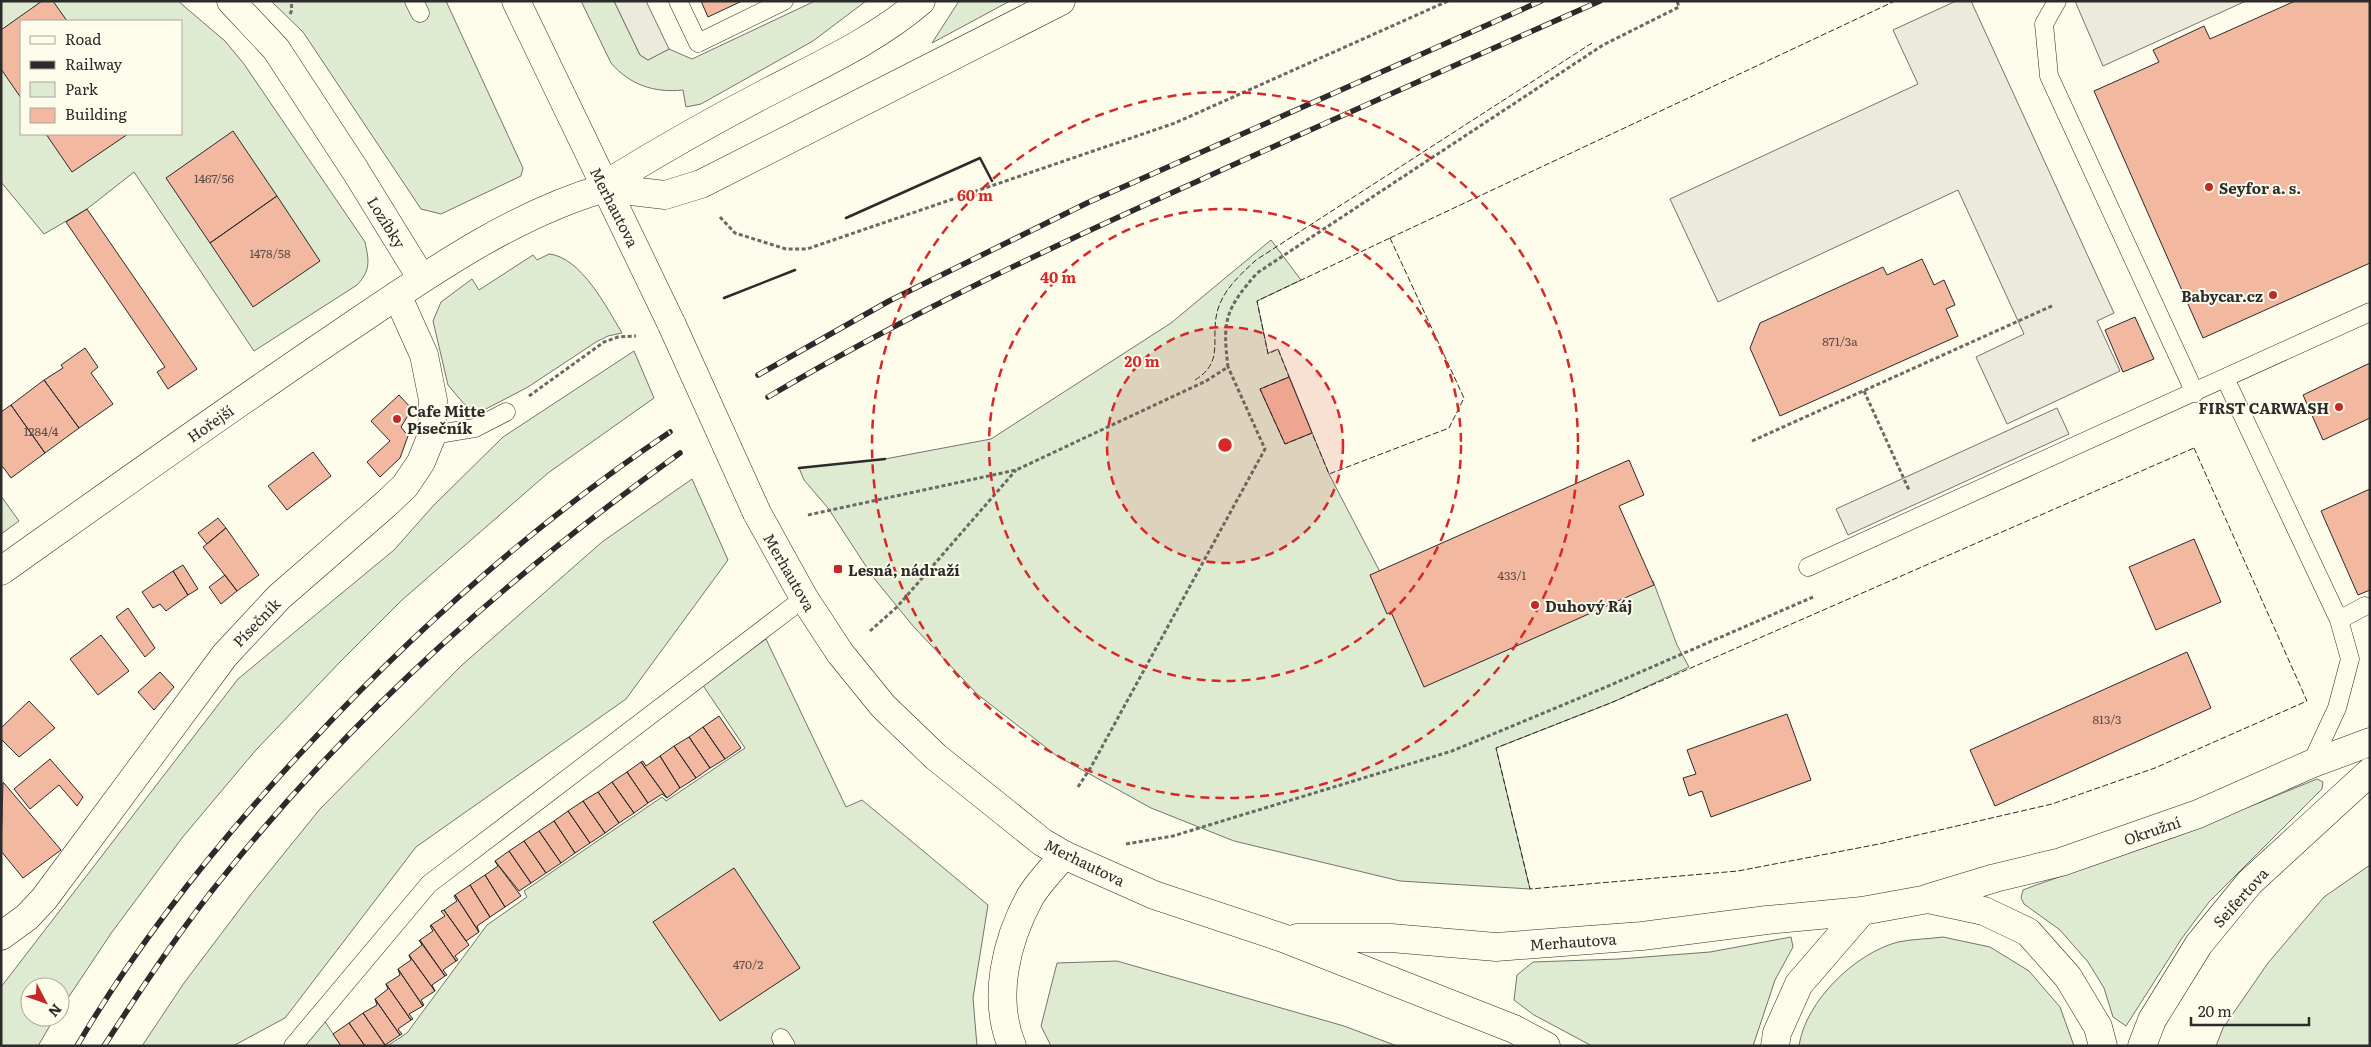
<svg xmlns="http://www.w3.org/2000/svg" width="2371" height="1047" font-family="Literata,serif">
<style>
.green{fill:#deebd1;stroke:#74746e;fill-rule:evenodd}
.parking{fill:#eceadb;stroke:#74746e}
.building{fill:#f2b8a0;stroke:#2b2b2b}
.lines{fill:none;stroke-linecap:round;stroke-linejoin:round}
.lane-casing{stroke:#2b2b2b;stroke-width:19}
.street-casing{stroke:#2b2b2b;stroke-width:29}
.secondary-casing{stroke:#2b2b2b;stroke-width:29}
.highway-casing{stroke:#2b2b2b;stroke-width:29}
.path{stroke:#6a6964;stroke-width:3;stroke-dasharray:4 2.5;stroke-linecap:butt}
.lane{stroke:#fdfbea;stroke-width:18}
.street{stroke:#fdfbea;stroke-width:28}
.secondary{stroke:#fdfbea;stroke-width:28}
.highway{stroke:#fdfbea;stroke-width:28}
.rail-casing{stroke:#2b2b2b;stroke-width:5.5}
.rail{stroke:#fdfbea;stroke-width:4;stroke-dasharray:11;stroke-linecap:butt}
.secondary-bridge-casing{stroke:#2b2b2b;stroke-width:29;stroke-linecap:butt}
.secondary-bridge{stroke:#fdfbea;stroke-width:28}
.fence{stroke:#2b2b2b;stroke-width:1;stroke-dasharray:6 2.5;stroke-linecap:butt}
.wall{stroke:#2b2b2b;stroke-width:2.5}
.ring{fill:none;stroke:#d62828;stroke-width:2.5;stroke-dasharray:9 6}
.poi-dot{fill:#c62828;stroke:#fdfbea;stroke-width:2}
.labels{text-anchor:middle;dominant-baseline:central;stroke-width:4;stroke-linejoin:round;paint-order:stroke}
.number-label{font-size:12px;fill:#5d4e48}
.poi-label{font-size:15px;font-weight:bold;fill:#2b2b2b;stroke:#fdfbea;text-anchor:start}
.street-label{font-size:15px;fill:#2b2b2b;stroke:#fdfbea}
.centre{fill:#d62828;stroke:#fdfbea;stroke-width:2.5}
.ring-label{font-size:15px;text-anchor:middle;font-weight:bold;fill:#d62828;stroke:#fdfbea;stroke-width:4;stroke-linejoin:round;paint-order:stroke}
</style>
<rect width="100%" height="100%" fill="#fdfbea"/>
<path class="green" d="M1 1H178L225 41 244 64 365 242C369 261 371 270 357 285L254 351 134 172 87 209 44 234 1 182ZM21 21H181V134H21Z
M271 1H446L523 168 521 176 441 214 421 209 303 32Z
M581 1H614L640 55 648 60 669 49 692 59 815 1H866L813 41 701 104 686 107 683 90C654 93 630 85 611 63Z
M959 1H1010L932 43Z
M1271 240 1301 280 1257 301 1268 353 1278 349 1329 474 1379 570 1428 681 1653 581 1677 645 1689 667 1613 702 1496 748 1530 889 1400 881 1234 841 1151 808 1057 756 977 694 913 626 873 577 828 508 804 480 799 468 885 459 991 439 1171 323Z
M549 254C581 257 607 308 622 333L608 336 596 342 528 387 482 411 464 404 448 385 433 321 441 302 472 279 479 290 533 255 537 260Z
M634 351 654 398 548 473 402 600 340 662 255 751 182 838 112 932 60 1010V987H30V1017H55L38 1046H1V987L238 679 394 550 433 506 503 437Z
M692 479 728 560 626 699 416 847 285 1018 233 1046H142L184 983 252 893 320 809 462 665 602 542Z
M1 496 19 521 1 534Z
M766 639 846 807 862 800 988 905 973 998 977 1046H387L407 1033 487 925 527 897 524 891 662 797 666 801 745 748 702 684Z
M2317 779 2323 782 2322 789 2209 902 2182 938 2126 1026 2113 1017 2104 988 2088 962 2060 930 2024 904 2021 898 2023 890 2036 885 2178 836Z
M2370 865V1046H2216L2223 1028 2268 963 2324 897Z
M1791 937 1793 947 1775 980 1753 1046H1592L1534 1015 1514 1000 1517 975 1533 962 1619 959 1710 952Z
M1943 937 1990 947 2029 971 2060 1007 2074 1046H1799C1805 1002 1855 953 1898 942 1912 939 1929 939 1943 937Z
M1117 961 1344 1026 1397 1046H1051L1041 1026 1057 963Z
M322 1017 341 1046H297Z"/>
<path class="parking" d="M614 1H646L669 49 648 60 640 55Z
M1956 1H1971L2114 313 2097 321 2120 371 2007 424 1976 357 2024 334 1958 190 1718 302 1670 199 1918 84 1893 30Z
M2075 1H2246L2103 66Z
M2057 408 2069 434 1848 535 1836 509Z"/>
<path class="building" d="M42 1H53L67 21H21V98L1 69V30Z
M701 1H742L708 17Z
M2295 1H2370V263L2203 338 2094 91 2159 62 2153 50 2204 26 2210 39Z
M233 131 277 196 210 243 166 178Z
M46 134H128L72 172Z
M277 196 320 261 253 307 210 243Z
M87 209 197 369 168 389 157 372 165 367 66 222Z
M1922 259 1934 285 1944 280 1955 305 1946 309 1958 336 1780 416 1750 348 1760 323 1883 267 1887 275Z
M2135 317 2154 359 2123 372 2105 330Z
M85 348 98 367 91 373 113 404 79 428 44 380 63 368 61 365Z
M2370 363V418L2323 440 2303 395Z
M1289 377 1312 433 1285 444 1260 389Z
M44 380 79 428 45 453 11 405Z
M399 395 412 409 401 427 408 436 400 458 380 477 367 462 390 441 371 421Z
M11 405 45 453 11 478 3 467 1 468V412Z
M313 452 331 476 287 510 268 486Z
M1629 460 1644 495 1619 506 1654 585 1424 687 1391 612 1387 614 1370 575Z
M2370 489V590L2358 595 2321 511Z
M218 518 226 528 207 544 198 533Z
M226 528 259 575 237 591 203 547Z
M2194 539 2221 602 2156 630 2129 567Z
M183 565 198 589 188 595 173 571Z
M173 571 188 595 166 611 160 604 153 608 142 592Z
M225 575 237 591 221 604 209 587Z
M128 608 155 648 145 657 116 617Z
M101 635 129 671 98 695 70 659Z
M2187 652 2211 708 1995 806 1970 750Z
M160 672 174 687 154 710 138 692Z
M29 701 55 728 19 757 1 739V728Z
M1787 714 1811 780 1711 817 1702 791 1689 796 1683 778 1696 774 1687 750Z
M719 716 741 748 725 759 703 727Z
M703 727 725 759 710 768 689 737Z
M689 737 710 768 696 778 674 746Z
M674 746 696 778 680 788 660 756Z
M660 756 680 788 667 798 641 762 643 761 646 766Z
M50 759 83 797 77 806 59 785 30 809 14 789Z
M641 762 667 798 662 794 648 803 627 772Z
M627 772 648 803 634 813 612 782Z
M3 782 61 850 23 878 1 851Z
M612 782 634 813 619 823 598 792Z
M598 792 619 823 605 833 583 801Z
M583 801 605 833 590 843 568 811Z
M568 811 590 843 575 853 554 821Z
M554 821 575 853 561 863 539 831Z
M539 831 561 863 546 873 524 841Z
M524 841 546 873 531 883 509 851Z
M509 851 531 883 519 891 495 861Z
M495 861 521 896 505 907 485 875 498 866Z
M734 868 800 968 720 1021 653 922Z
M485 875 505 907 490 917 470 885Z
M470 885 490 917 477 926 479 932 455 895Z
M455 895 479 932 466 941 444 910 457 901 454 896Z
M444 910 469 945 455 956 458 960 456 961 431 925 445 916 441 911Z
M431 925 456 961 443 970 447 975 445 976 420 940 433 931 430 926Z
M419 940 445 976 432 985 435 991 409 955 422 945Z
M409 955 435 991 421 1000 424 1005 423 1006 398 969 411 960Z
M398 969 423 1006 409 1014 413 1019 411 1020 386 984 400 975Z
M386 984 411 1020 398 1029 402 1034 400 1035 375 999 388 989Z
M375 999 400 1035 385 1045 363 1013 377 1005Z
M363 1013 385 1045 384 1046H365L349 1023Z
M349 1023 365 1046H341L333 1034Z"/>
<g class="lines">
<defs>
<path id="lane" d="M414 1 420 13
M678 1 698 43 784 1
M2057 1 2044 24 2049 76 2195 393
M2225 378 2339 620
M432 435 475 428 506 412
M1808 567 2370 312
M2311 764 2337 708 2350 659 2339 620 2365 606
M781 1038 786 1046
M293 1046 429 884 804 598"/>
<path id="street" d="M231 1 276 49 355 170 422 279
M1 571C115 490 228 409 344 331 424 277 511 215 605 188
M1 936 27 917 44 899 225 655 279 597 386 504 405 486 421 462 432 435 433 400 424 355 397 295
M1012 1046C992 998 1006 941 1030 897 1039 882 1053 868 1064 855"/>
<path id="secondary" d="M516 1 672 325
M757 513 804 598 840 653 883 706 936 757 1042 842 1064 855 1154 895 1283 938 1514 1029 1546 1046
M1929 898 1995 878 2061 862 2198 814 2311 764 2370 742
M1297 938H1391L1496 947 1642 936 1767 920 1862 911 1928 899 1984 911 2028 932 2068 977 2098 1027 2103 1046
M1775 1046 1777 1033 1799 984 1862 911
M2142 1046 2152 1020 2199 944 2249 883 2370 772"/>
<path id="highway" d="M921 1C877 39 822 64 770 91 716 119 663 149 611 181L605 188 665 195 701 184 1061 1"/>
</defs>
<use href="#lane" class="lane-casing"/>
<use href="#street" class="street-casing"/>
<use href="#secondary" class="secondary-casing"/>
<use href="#highway" class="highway-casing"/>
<path class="path" d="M290 14 292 10 291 1
M720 217 735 233 786 249H807L1175 123 1448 1
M1864 391 1909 490
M529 396 604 342 618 337 636 336
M1752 441 2054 305
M808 515 1016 470 1206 381 1228 367C1222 319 1226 309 1257 273L1603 45 1679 7 1677 1
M870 631 897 607 1016 470
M1078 787 1091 767 1265 449 1228 367
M1126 844 1173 836 1452 751 1606 687 1813 597"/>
<use href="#lane" class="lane"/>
<use href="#street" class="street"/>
<use href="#secondary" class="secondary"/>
<use href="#highway" class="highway"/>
<defs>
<path id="rail" d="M758 375 889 301 1087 203 1541 1
M768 397C906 315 1051 247 1198 181 1331 120 1465 61 1600 1
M77 1046C142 935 224 835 311 742 419 626 538 521 670 432
M104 1046C143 986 182 927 227 872 359 709 510 575 680 453"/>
</defs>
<use href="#rail" class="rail-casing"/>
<use href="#rail" class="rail"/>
<defs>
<path id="secondary-bridge" d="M672 325 757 513"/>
</defs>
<use href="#secondary-bridge" class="secondary-bridge-casing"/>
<use href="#secondary-bridge" class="secondary-bridge"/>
<path class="fence" d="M1390 238 1464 398 1449 428 1329 474 1312 433 1285 444 1260 389 1289 377 1278 349 1268 354 1257 301Z
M1390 238 1895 1
M1195 380C1226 361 1209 338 1218 309 1224 289 1241 274 1256 260L1592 43
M2194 448 2307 701 2155 768 2052 804 1879 844 1738 871 1530 889 1496 748 1613 702Z"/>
<path class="wall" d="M846 218 980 158 992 181
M724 298 795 270
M799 468 885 459"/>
</g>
<circle cx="1225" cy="445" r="118" fill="#d62828" fill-opacity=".12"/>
<g class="ring">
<circle cx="1225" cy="445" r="118"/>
<circle cx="1225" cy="445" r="236"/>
<circle cx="1225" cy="445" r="353"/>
</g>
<g class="poi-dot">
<circle cx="2209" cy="187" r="5"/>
<circle cx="2273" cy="295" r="5"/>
<circle cx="2339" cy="407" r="5"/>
<circle cx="397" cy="419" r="5"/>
<rect x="833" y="564" width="10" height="10" rx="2.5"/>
<circle cx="1535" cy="605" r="5"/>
</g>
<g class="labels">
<g class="number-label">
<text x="214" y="178">1467/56</text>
<text x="270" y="253">1478/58</text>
<text x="1840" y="341">871/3a</text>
<text x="41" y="431">1284/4</text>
<text x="1512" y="575">433/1</text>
<text x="2107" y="719">813/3</text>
<text x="748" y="964">470/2</text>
</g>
<g class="poi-label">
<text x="2219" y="187">Seyfor a. s.</text>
<text x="2263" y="295" text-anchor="end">Babycar.cz</text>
<text x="2329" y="407" text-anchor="end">FIRST CARWASH</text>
<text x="407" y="410">Cafe Mitte<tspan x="407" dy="17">Písečník</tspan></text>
<text x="848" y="569">Lesná, nádraží</text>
<text x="1545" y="605">Duhový Ráj</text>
</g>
<g class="street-label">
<text transform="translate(615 207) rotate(63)">Merhautova</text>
<text transform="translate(387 222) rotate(58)">Lozíbky</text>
<text transform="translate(210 423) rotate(-35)">Hořejší</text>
<text transform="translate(790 572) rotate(60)">Merhautova</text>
<text transform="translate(256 622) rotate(-46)">Písečník</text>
<text transform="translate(2152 830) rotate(-19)">Okružní</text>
<text transform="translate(1085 862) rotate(26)">Merhautova</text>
<text transform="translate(2240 897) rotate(-48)">Seifertova</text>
<text transform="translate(1573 941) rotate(-4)">Merhautova</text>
</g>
</g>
<circle cx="1225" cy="445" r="8" class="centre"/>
<g class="ring-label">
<text x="975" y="201">60 m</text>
<text x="1058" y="283">40 m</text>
<text x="1142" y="367">20 m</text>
</g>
<rect width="2371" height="1047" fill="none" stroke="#2b2b2b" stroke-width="5"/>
<rect x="20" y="20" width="162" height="115" fill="#fdfbea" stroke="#a9a89e"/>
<rect x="30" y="36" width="25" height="8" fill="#fdfbea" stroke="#a9a89e"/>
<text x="65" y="45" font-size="15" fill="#2b2b2b">Road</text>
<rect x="30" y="61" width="25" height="8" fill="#2b2b2b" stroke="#a9a89e"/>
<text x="65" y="70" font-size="15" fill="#2b2b2b">Railway</text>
<rect x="30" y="82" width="25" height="15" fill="#deebd1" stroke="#a9a89e"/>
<text x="65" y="95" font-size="15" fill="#2b2b2b">Park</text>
<rect x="30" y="108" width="25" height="15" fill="#f2b8a0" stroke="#a9a89e"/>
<text x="65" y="120" font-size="15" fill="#2b2b2b">Building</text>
<g transform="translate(45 1002) rotate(131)"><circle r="24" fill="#fdfbea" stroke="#a9a89e"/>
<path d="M0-4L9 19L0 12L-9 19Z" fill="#c62828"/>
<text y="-8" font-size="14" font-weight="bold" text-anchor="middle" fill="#2b2b2b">N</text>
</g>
<path d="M2191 1017v8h118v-8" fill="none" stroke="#2b2b2b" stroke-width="2.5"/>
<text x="2198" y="1017" font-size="15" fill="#2b2b2b" stroke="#fdfbea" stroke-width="4" paint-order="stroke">20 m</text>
</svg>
